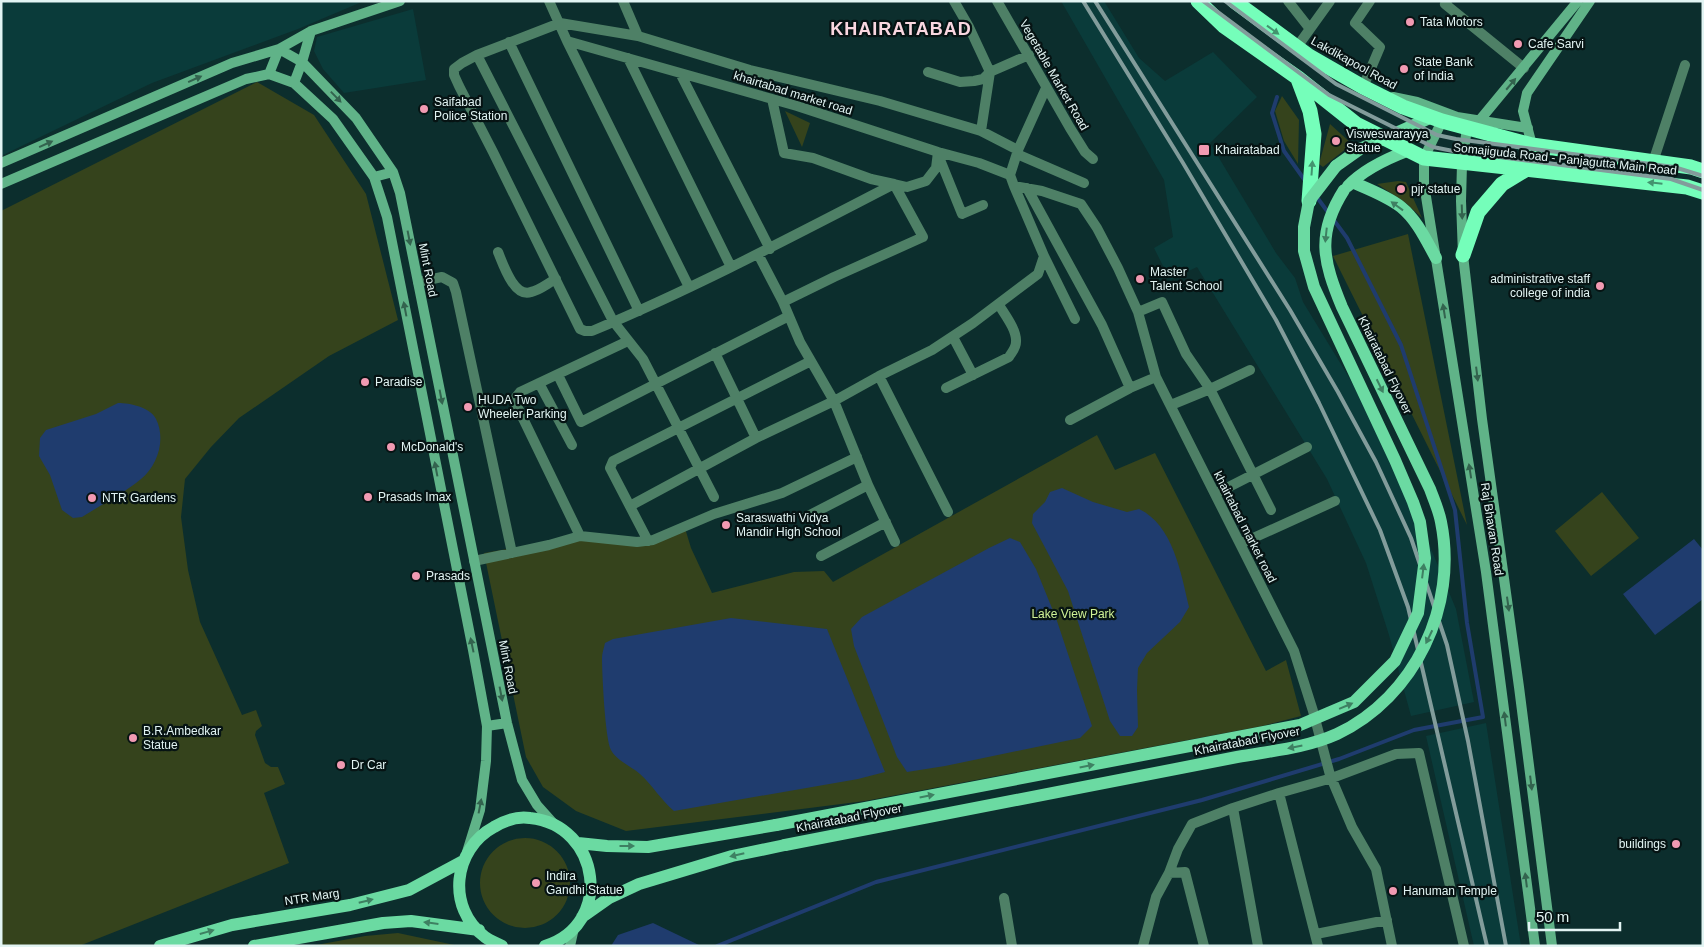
<svg xmlns="http://www.w3.org/2000/svg" width="1704" height="947" font-family="Helvetica,sans-serif">
<style>
.built{fill:#0a3b3a}
.green{fill:#35431c}
.water{fill:#1f3c6e}
.lines{fill:none;stroke-linecap:round;stroke-linejoin:round}
.stream{stroke:#1f3c6e;stroke-width:4}
.street{stroke:#4e8066;stroke-width:10}
.secondary{stroke:#60b388;stroke-width:10}
.primary{stroke:#6bdaa2;stroke-width:12}
.highway{stroke:#75feba;stroke-width:15}
.rail{stroke:#829c9b;stroke-width:4}
.primary-bridge{stroke:#6bdaa2;stroke-width:12}
.oneway{fill:#43946f}
.oneway2{fill:#33634e}
.oneway3{fill:#3e8062}
.poi-dot{fill:#f19ab2;stroke:#061313;stroke-width:2}
.labels{text-anchor:middle;dominant-baseline:central;stroke-width:4.5;stroke-linejoin:round;paint-order:stroke}
.poi-label{font-size:12px;fill:#e2f4f3;stroke:#061313;text-anchor:start}
.street-label{font-size:12px;fill:#e2f4f3;stroke:#061313}
.park-label{font-size:12px;fill:#cff296;stroke:#061313}
.district-label{font-size:18px;font-weight:bold;letter-spacing:1px;fill:#fad7e0;stroke:#061313}
</style>
<rect width="100%" height="100%" fill="#0c2e2d"/>
<path class="built" d="M1 1H364L298 29 152 83 1 156Z
M1061 1H1104L1139 58 1165 81 1213 52 1257 97 1210 143 1276 253 1295 278 1303 302 1353 384 1392 455 1456 609 1474 702 1411 716 1389 635 1366 563 1327 479 1197 267 1170 280 1154 248 1173 237 1164 180Z
M413 9 426 80 344 93 323 69 314 51 317 37Z
M1486 723 1521 946H1474L1426 736Z"/>
<path class="green" d="M257 82 314 115 366 194 398 320 329 356 239 418 211 447 185 479 181 517 188 570 200 622 242 715 256 710 262 726 256 731 255 735 265 763 271 767H278L285 784 264 793 289 863 79 946H1V211Z
M1282 96 1299 120 1298 164 1284 141 1275 111Z
M785 111 810 123 802 147Z
M1330 124 1352 144 1323 167 1319 164Z
M1398 181 1406 182 1422 218 1406 203 1377 184Z
M1408 234 1467 525 1333 256Z
M1097 435 1115 470 1155 453 1266 671 1286 660 1301 716 1262 726 865 801 626 831 576 811 543 787 526 757 484 553 580 536 644 540 684 525 691 548 712 593 794 572 824 571 833 582Z
M1602 492 1639 538 1591 576 1555 531Z
M480 883a45 45 0 1 1 90 0a45 45 0 1 1-90 0Z
M398 933 459 946H311L365 936Z"/>
<path class="water" d="M118 403C130 403 150 407 156 419 166 439 158 465 141 479 124 493 101 505 82 517L73 518 62 510 50 475 39 456 40 438 46 430 96 414Z
M1062 488 1093 502 1127 512 1139 509C1173 525 1181 573 1189 607L1180 622 1147 653 1138 668 1137 690 1138 727 1132 736H1120L1110 721 1068 591 1032 523 1033 514 1045 502 1050 492Z
M1010 538 1020 542 1036 569 1056 618 1092 726 1080 738 945 766 907 772 897 757 854 646 851 629 862 617 989 548Z
M1694 539 1703 550V599L1655 635 1623 594Z
M731 618 827 629 885 772 858 779 674 811C661 800 653 786 640 774 631 766 617 761 611 750 605 739 602 672 602 658 602 653 604 648 605 643L613 639Z
M653 923 701 946H611L618 935Z"/>
<g class="lines">
<path class="stream" d="M1277 97 1272 113 1284 151 1306 182
M717 946 876 882 1202 800 1339 759 1414 730 1483 717 1467 623 1455 510 1401 345 1347 238 1316 196"/>
<path class="street" d="M549 1 567 41 689 287
M623 1 638 36
M954 1 969 27 990 72 981 131
M997 1 1070 128 1085 152 1093 159
M1288 1 1310 29
M1447 1 1445 4 1524 68
M567 41 797 106 938 152 979 163 1010 175
M509 42 639 311
M1297 47 1330 1
M477 55 613 321 643 359 714 497
M628 58 731 267
M928 72 960 82 974 81 983 79 990 72 1029 55
M680 73 770 249
M1363 87 1380 47 1355 23 1370 1
M1046 88 1018 150 1010 175 1014 186 1042 191 1081 204 1097 228 1118 268 1138 312 1156 377 1294 651 1313 711 1330 775 1352 827 1376 869 1392 946
M772 99 784 153 813 158 871 179 894 184 923 237 834 277 783 302
M938 152 936 168 926 181 907 187 894 184C795 235 695 288 592 331H585L580 329 493 152 459 86 454 75V69L462 63 477 55 560 23 638 36 750 70 880 101 981 131 1018 150
M1017 154 1084 183
M939 157 962 214 983 205
M1653 162 1685 65
M1014 186 1044 256 1075 319
M1027 188 1102 325 1130 388
M498 252C503 264 514 298 531 292 540 290 548 283 556 279
M758 254 783 302 800 342 834 401 868 485 895 542
M418 282 442 277 453 283 456 292 512 553
M1138 312 1162 302 1186 354 1210 389 1271 510
M953 337 973 375
M715 353 756 438
M558 375 581 422 789 316
M879 376 948 512
M539 383 572 445
M946 388 1009 357C1012 352 1016 348 1016 342 1017 330 1005 315 999 305
M1171 405 1210 389 1250 370
M1070 420 1130 388 1156 377
M1215 494 1307 447
M630 506 756 438 834 401 879 376 932 350 973 323 1038 274 1044 256
M804 518 868 485
M580 536 516 404V397L520 392 628 341
M648 541 610 468 613 461 811 361
M1240 544 1335 501
M821 556 886 522
M474 561 549 545 580 536 637 542 653 540 714 514 782 493 857 457
M1169 873 1185 872 1204 946
M1004 898 1012 946
M1316 934 1387 920
M1143 946 1156 897 1169 873 1178 849 1192 824 1233 808
M1258 946 1233 808 1279 793
M1318 946 1279 793 1332 778 1396 754 1419 753 1464 946"/>
<path class="secondary" d="M269 74 279 49 311 31 400 1
M294 83 302 62 311 31
M1393 97 1417 102 1457 117 1528 128
M1442 121 1424 158V184L1486 572 1535 946
M1479 121 1578 1
M1467 128 1462 164 1461 201 1463 255 1482 419 1519 687 1552 946
M1532 145 1523 111 1527 93 1590 1
M1 163 232 63 279 49 302 62 356 118 393 172 400 193 507 723 522 780 537 805 554 824
M374 177 393 172
M1 184 246 79 269 74 294 83 333 119 374 177 387 217 473 650 487 726 486 761 480 810 467 852
M487 726 507 723
M570 946 574 928"/>
<path class="primary" d="M1336 166 1360 149 1432 117
M1352 182C1368 189 1387 196 1401 207 1417 220 1426 240 1436 258
M1348 186C1363 170 1386 159 1407 151
M578 843 607 846 648 847 776 825
M582 917 609 898 639 884 732 856 785 845
M160 946 232 925 350 905 409 890 463 861
M254 946 383 923 411 921 479 930
M502 946C497 943 490 941 485 937 446 908 453 849 494 827 504 821 518 816 530 818 601 825 614 925 545 946"/>
<path class="highway" d="M1198 1 1224 26 1298 78 1356 124 1424 158 1687 187 1703 192
M1234 1 1309 56 1363 87 1403 107 1442 121 1532 145 1691 167 1703 171
M1298 79 1310 111 1314 134 1309 201
M1463 255 1478 212 1502 184 1527 169"/>
<path class="rail" d="M1083 1 1183 163 1276 320 1319 403 1380 530 1408 607 1487 946
M1095 1 1290 310 1338 392 1376 462 1411 538 1447 645 1468 741 1506 946
M1203 1 1329 95 1433 147 1453 151 1671 179 1703 190
M1225 1 1336 84 1437 135 1456 139 1674 167 1703 176"/>
<path class="primary-bridge" d="M776 825 1300 725 1354 702 1395 661 1418 613 1425 558 1420 522 1413 502 1395 460 1314 287 1304 251V227L1309 201 1336 166
M785 845 1237 757C1270 751 1306 748 1337 734 1415 697 1458 606 1441 522 1439 511 1434 500 1430 489L1342 307C1323 261 1316 234 1344 190"/>
</g>
<defs><path id="oneway-solid" d="M-6-.8H1V-3.2L6.5 0L1 3.2V.8H-6Z" transform="scale(1.25)"/></defs>
<g class="oneway">
<use href="#oneway-solid" transform="translate(1273 30) rotate(36)"/>
<use href="#oneway-solid" transform="translate(1312 168) rotate(-86)"/>
<use href="#oneway-solid" transform="translate(1655 183) rotate(-174)"/>
</g>
<g class="oneway2">
<use href="#oneway-solid" transform="translate(195 79) rotate(-24)"/>
<use href="#oneway-solid" transform="translate(1511 84) rotate(-50)"/>
<use href="#oneway-solid" transform="translate(336 97) rotate(46)"/>
<use href="#oneway-solid" transform="translate(46 144) rotate(-24)"/>
<use href="#oneway-solid" transform="translate(1462 212) rotate(88)"/>
<use href="#oneway-solid" transform="translate(409 238) rotate(79)"/>
<use href="#oneway-solid" transform="translate(405 309) rotate(-101)"/>
<use href="#oneway-solid" transform="translate(1444 311) rotate(-99)"/>
<use href="#oneway-solid" transform="translate(1477 374) rotate(83)"/>
<use href="#oneway-solid" transform="translate(441 397) rotate(79)"/>
<use href="#oneway-solid" transform="translate(436 469) rotate(-101)"/>
<use href="#oneway-solid" transform="translate(1470 471) rotate(-99)"/>
<use href="#oneway-solid" transform="translate(1508 604) rotate(82)"/>
<use href="#oneway-solid" transform="translate(472 645) rotate(-102)"/>
<use href="#oneway-solid" transform="translate(501 694) rotate(79)"/>
<use href="#oneway-solid" transform="translate(1505 719) rotate(-97)"/>
<use href="#oneway-solid" transform="translate(1531 783) rotate(83)"/>
<use href="#oneway-solid" transform="translate(480 806) rotate(-79)"/>
<use href="#oneway-solid" transform="translate(1526 880) rotate(-97)"/>
</g>
<g class="oneway3">
<use href="#oneway-solid" transform="translate(1397 206) rotate(-144)"/>
<use href="#oneway-solid" transform="translate(1326 235) rotate(96)"/>
<use href="#oneway-solid" transform="translate(1380 386) rotate(64)"/>
<use href="#oneway-solid" transform="translate(1423 571) rotate(-83)"/>
<use href="#oneway-solid" transform="translate(1429 637) rotate(116)"/>
<use href="#oneway-solid" transform="translate(1346 706) rotate(-23)"/>
<use href="#oneway-solid" transform="translate(1295 747) rotate(169)"/>
<use href="#oneway-solid" transform="translate(1087 766) rotate(-11)"/>
<use href="#oneway-solid" transform="translate(927 796) rotate(-11)"/>
<use href="#oneway-solid" transform="translate(627 846)"/>
<use href="#oneway-solid" transform="translate(737 855) rotate(167)"/>
<use href="#oneway-solid" transform="translate(366 901) rotate(-14)"/>
<use href="#oneway-solid" transform="translate(431 923) rotate(-173)"/>
<use href="#oneway-solid" transform="translate(207 932) rotate(-16)"/>
</g>
<g class="poi-dot">
<circle cx="1410" cy="22" r="5"/>
<circle cx="1518" cy="44" r="5"/>
<circle cx="1404" cy="69" r="5"/>
<circle cx="424" cy="109" r="5"/>
<circle cx="1336" cy="141" r="5"/>
<rect x="1198" y="144" width="12" height="12" rx="2.5"/>
<circle cx="1401" cy="189" r="5"/>
<circle cx="1140" cy="279" r="5"/>
<circle cx="1600" cy="286" r="5"/>
<circle cx="365" cy="382" r="5"/>
<circle cx="468" cy="407" r="5"/>
<circle cx="391" cy="447" r="5"/>
<circle cx="368" cy="497" r="5"/>
<circle cx="92" cy="498" r="5"/>
<circle cx="726" cy="525" r="5"/>
<circle cx="416" cy="576" r="5"/>
<circle cx="133" cy="738" r="5"/>
<circle cx="341" cy="765" r="5"/>
<circle cx="1676" cy="844" r="5"/>
<circle cx="536" cy="883" r="5"/>
<circle cx="1393" cy="891" r="5"/>
</g>
<g class="labels">
<g class="poi-label">
<text x="1420" y="22">Tata Motors</text>
<text x="1528" y="44">Cafe Sarvi</text>
<text x="1414" y="62">State Bank<tspan x="1414" dy="14">of India</tspan></text>
<text x="434" y="102">Saifabad<tspan x="434" dy="14">Police Station</tspan></text>
<text x="1346" y="134">Visweswarayya<tspan x="1346" dy="14">Statue</tspan></text>
<text x="1215" y="150">Khairatabad</text>
<text x="1411" y="189">pjr statue</text>
<text x="1150" y="272">Master<tspan x="1150" dy="14">Talent School</tspan></text>
<text x="1590" y="279" text-anchor="end">administrative staff<tspan x="1590" dy="14">college of india</tspan></text>
<text x="375" y="382">Paradise</text>
<text x="478" y="400">HUDA Two<tspan x="478" dy="14">Wheeler Parking</tspan></text>
<text x="401" y="447">McDonald's</text>
<text x="378" y="497">Prasads Imax</text>
<text x="102" y="498">NTR Gardens</text>
<text x="736" y="518">Saraswathi Vidya<tspan x="736" dy="14">Mandir High School</tspan></text>
<text x="426" y="576">Prasads</text>
<text x="143" y="731">B.R.Ambedkar<tspan x="143" dy="14">Statue</tspan></text>
<text x="351" y="765">Dr Car</text>
<text x="1666" y="844" text-anchor="end">buildings</text>
<text x="546" y="876">Indira<tspan x="546" dy="14">Gandhi Statue</tspan></text>
<text x="1403" y="891">Hanuman Temple</text>
</g>
<g class="street-label">
<text transform="translate(1354 63) rotate(29)">Lakdikapool Road</text>
<text transform="translate(1054 75) rotate(60)">Vegetable Market Road</text>
<text transform="translate(793 93) rotate(17)">khairtabad market road</text>
<text transform="translate(1565 159) rotate(6)">Somajiguda Road - Panjagutta Main Road</text>
<text transform="translate(428 270) rotate(79)">Mint Road</text>
<text transform="translate(1385 365) rotate(64)">Khairatabad Flyover</text>
<text transform="translate(1245 527) rotate(63)">khairtabad market road</text>
<text transform="translate(1492 529) rotate(81)">Raj Bhavan Road</text>
<text transform="translate(508 667) rotate(79)">Mint Road</text>
<text transform="translate(1247 741) rotate(-11)">Khairatabad Flyover</text>
<text transform="translate(849 818) rotate(-11)">Khairatabad Flyover</text>
<text transform="translate(312 897) rotate(-9)">NTR Marg</text>
</g>
<g class="park-label">
<text x="1073" y="614">Lake View Park</text>
</g>
<g class="district-label">
<text x="901" y="29">KHAIRATABAD</text>
</g>
</g>
<rect width="1704" height="947" fill="none" stroke="#e2f4f3" stroke-width="5"/>
<path d="M1529 922v8h91v-8" fill="none" stroke="#e2f4f3" stroke-width="2.5"/>
<text x="1536" y="922" font-size="15" fill="#e2f4f3" stroke="#061313" stroke-width="4" paint-order="stroke">50 m</text>
</svg>
